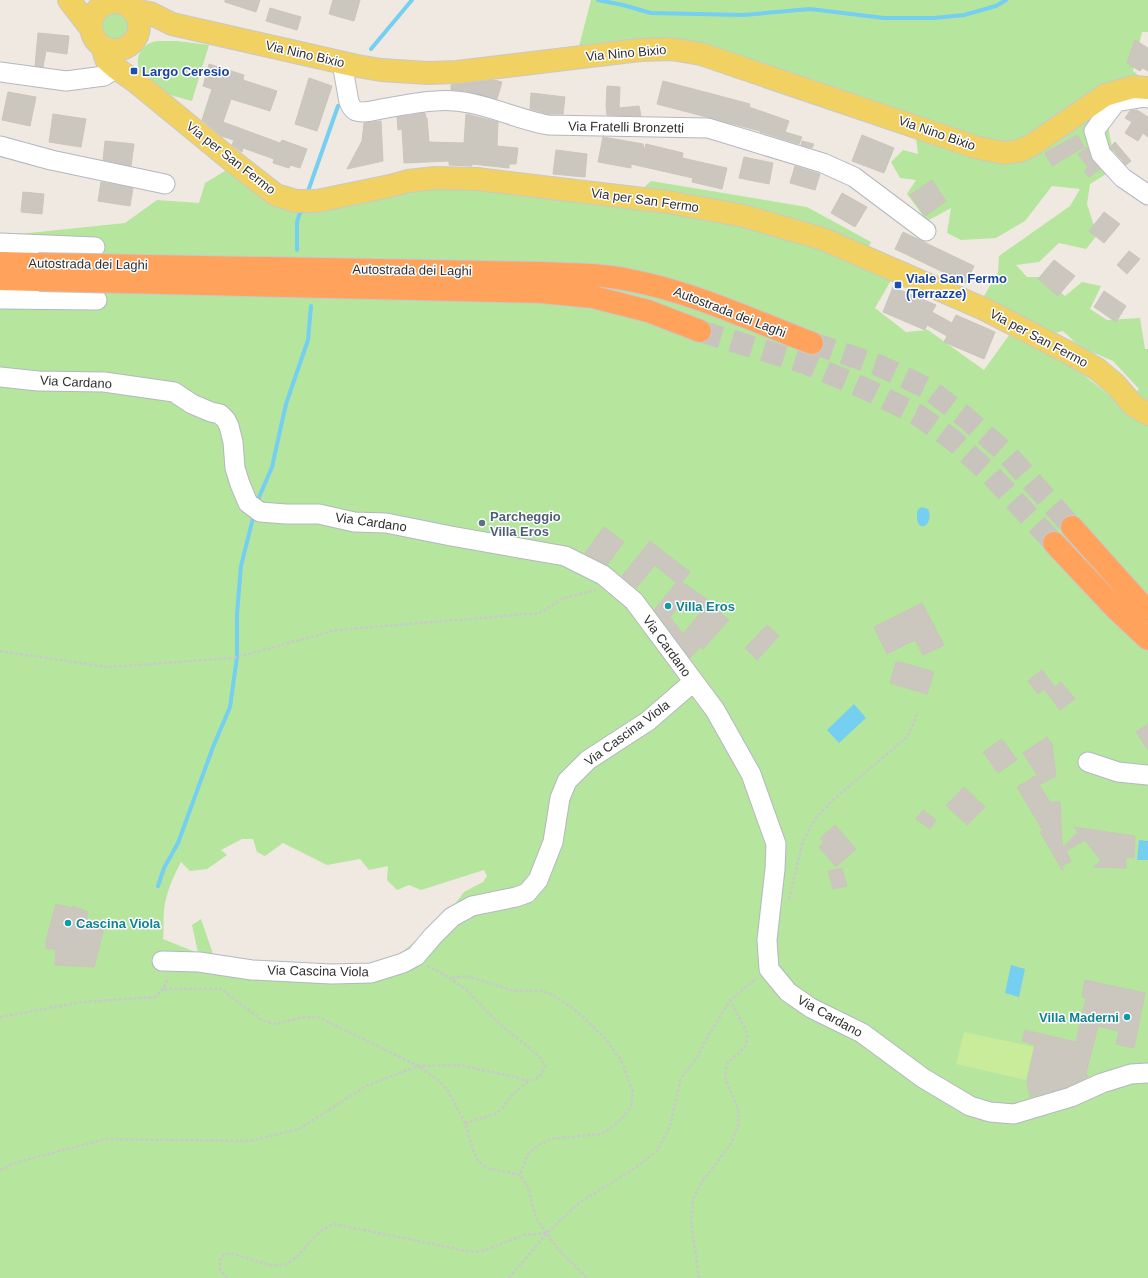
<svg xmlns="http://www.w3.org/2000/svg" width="1148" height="1278" font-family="Arial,sans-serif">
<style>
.green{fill:#b6e59e;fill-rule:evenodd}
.pitch{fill:#c9ec9a}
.water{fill:#75cff0}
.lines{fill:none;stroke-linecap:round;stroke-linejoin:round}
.stream{stroke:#75cff0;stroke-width:4}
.building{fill:#cbc7bf;stroke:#cbc5ba;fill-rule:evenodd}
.highway-tunnel{stroke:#c8c4bd;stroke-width:22;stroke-dasharray:22 11;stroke-linecap:butt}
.minor-casing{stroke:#b4b7c1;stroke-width:21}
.major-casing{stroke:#c9c9c9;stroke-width:24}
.highway-casing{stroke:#c9c9c9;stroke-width:24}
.path{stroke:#c9c9c9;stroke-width:2.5;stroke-dasharray:3 2;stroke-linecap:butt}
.minor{stroke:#fff;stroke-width:19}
.major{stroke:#f2d163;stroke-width:22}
.highway{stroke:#ffa35c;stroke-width:22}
.highway-bridge-casing{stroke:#c9c9c9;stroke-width:24;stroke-linecap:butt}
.highway-bridge{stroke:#ffa35c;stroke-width:22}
.transit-dot{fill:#1a4fb4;stroke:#fff;stroke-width:1.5}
.service-dot{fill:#5c6f8a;stroke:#fff;stroke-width:1.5}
.culture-dot{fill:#0f9aa8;stroke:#fff;stroke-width:1.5}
.labels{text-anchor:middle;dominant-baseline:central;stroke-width:3;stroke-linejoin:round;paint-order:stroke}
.street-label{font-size:13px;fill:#2e2e2e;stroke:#fff}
.transit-label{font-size:13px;font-weight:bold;fill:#164399;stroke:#fff;text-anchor:start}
.service-label{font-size:13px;font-weight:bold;fill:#4e5e75;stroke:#fff;text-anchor:start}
.culture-label{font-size:13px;font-weight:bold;fill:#0d838f;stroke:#fff;text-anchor:start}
</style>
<rect width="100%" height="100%" fill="#efe9e1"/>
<path class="green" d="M591 0H1148V32H1142L1133 71 1142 78 1107 121 1116 168 1090 184 1087 204 1097 235 1086 249 1059 243 1039 262 1016 265 1027 277H1041L1065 296 1082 282 1101 286 1090 309 1107 320 1140 318 1145 349H1148V1278H0V236L125 223 157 200 199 203 205 183 235 165 255 187 294 212 319 213 368 197 443 180 629 201 651 181 807 207 871 242 863 261 893 277 875 308 906 332 928 330 984 370 1012 331 1051 350 1122 405 1139 389 1113 361 1080 347 1063 331 1046 335 984 296 998 272 999 256 1070 206 1080 189 1052 186 1025 221 996 238 961 240 947 233 951 208 927 221 907 194 916 180 900 178 891 162 903 150 918 154 916 138 726 70 664 56 575 62ZM242 839H253L257 852 265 856 283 843 327 865 360 859 369 870 388 866 387 880 397 890 409 885 421 890 484 870 487 876 483 882 464 892 445 917 390 962 365 972 280 967 213 954 201 919 192 925 198 953 163 939C164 930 163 920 164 910 166 893 173 877 181 862L190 871 207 869 227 855 221 850Z
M101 25a14 14 0 1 1 28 0a14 14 0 1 1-28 0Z
M158 41H177L209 45 192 101C182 98 170 96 162 91 150 84 133 71 139 55 142 46 150 42 158 41Z"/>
<path class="pitch" d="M964 1032 1034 1047 1026 1080 956 1064Z"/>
<path class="water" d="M922 507 928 509C935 525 916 536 917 514 917 510 918 509 922 507Z
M854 704 866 718 839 743 827 730Z
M1139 840 1148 841V860H1137Z
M1011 965 1025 969 1019 997 1005 993Z"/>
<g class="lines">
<path class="stream" d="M598 0 623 5 651 13 744 15 810 9 884 18H934L964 15 996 6 1006 0
M371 49 412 0
M307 194 338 106
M297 250V222L302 207
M257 502 272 467 286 404 308 340 311 306
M158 886 164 868 178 843 213 747 230 707 237 657V614L241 566 254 514"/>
</g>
<path class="building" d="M225 0H260L256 12 225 2Z
M333 0H360L354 21 329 14Z
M270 8 301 17 297 30 266 21Z
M38 33 69 36 67 54 46 51 43 67 35 66Z
M1135 40 1148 48V71L1142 68 1140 71 1127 63Z
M209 64 244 75 243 80 277 91 270 111 231 99 223 122 280 143 282 140 307 149 300 168 290 165 289 168 273 163 274 159 243 148 242 152 232 145 234 140 221 136 202 120 212 89 203 86Z
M309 78 332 86 317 131 295 124Z
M494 80 502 82 497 99 466 91 451 90V85Z
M663 81 750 104 749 107 789 121 785 132 802 137 799 144 760 132V131L657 104Z
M607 86 620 87 619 108 639 106 641 116 607 115 606 106Z
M8 92 36 97 30 126 2 120Z
M531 93 565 97 563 114H549L530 109Z
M1137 110 1148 117V137L1143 133 1138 141 1125 133 1132 122 1125 118 1130 111Z
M425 113 426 118H427L429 142 464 143 466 114 498 122 497 146 518 148 516 164H509V168L472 164V166L449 165V161L404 163 402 129 398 130 397 117Z
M53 114 86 119 81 147 49 142Z
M381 121 383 161 347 169 362 141 364 123Z
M862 135 894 148 884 173 852 161Z
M1077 135 1084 147 1052 166 1045 153Z
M603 137 643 144 644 150 646 144 683 153 682 158 727 168 722 189 692 182 693 178 631 164V168L598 162Z
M105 141 134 144 131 166 103 160Z
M802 141 814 144 812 148 801 145Z
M1115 142 1131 161 1126 165 1111 148 1110 147Z
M1087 147 1091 158 1100 169 1089 177 1084 171 1088 167 1078 154Z
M556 150 587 154 585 177 553 174Z
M744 157 773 163 769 184 739 178Z
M795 166 820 174 815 190 790 183Z
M932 180 946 201 925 216 910 195Z
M101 182 133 188 130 206 98 201Z
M23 192 44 194 42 214 21 212Z
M842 193 867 207 855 227 831 213Z
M1104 212 1120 224 1104 243 1089 231Z
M903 232 974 266 966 283 895 249Z
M1129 251 1140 259 1127 274 1117 265Z
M1054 260 1075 276 1058 296 1038 279Z
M893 287 936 305 932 312 952 323 956 315 995 332 984 359 944 342 947 336 927 325 925 330 883 312Z
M1104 291 1126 306 1116 322 1094 307Z
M604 527 624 542 607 565 585 553Z
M650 541 690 572 682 582 709 601 708 602 729 620 703 649 700 647 690 658 654 610 676 583 655 565 636 588 622 576ZM684 600 702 611 683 634 670 617Z
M922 603 944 645 923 655 915 640 887 654 874 627Z
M767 625 779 636 757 660 745 648Z
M896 662H900L934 672 927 694 890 683Z
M1042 670 1055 687 1061 682 1075 699 1060 710 1044 689 1038 694 1028 681Z
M1148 724V750L1136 732Z
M1047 737 1052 744 1056 776 1039 785 1050 802H1060L1062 844 1063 847 1078 832 1074 827 1135 836 1134 858 1126 857V868L1093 867 1101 861 1085 840 1066 851 1071 861 1062 866 1063 871 1040 832 1043 831 1017 787 1037 775 1023 753Z
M1002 739 1017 760 998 773 983 752Z
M964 787 985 807 967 825 946 805Z
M923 810 936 820 930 829 916 819Z
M835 825 856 849 836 867 819 847 824 842 820 838Z
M842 868 847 886 833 889 828 871Z
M56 904 72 908 73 906 88 912 85 924 104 928 94 967 55 965 56 949H46V941Z
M1085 980 1145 993 1134 1048 1116 1044 1119 1031 1098 1026 1086 1073 1088 1077 1067 1087 1030 1097 1027 1081 1035 1045 1022 1041 1025 1030 1076 1042 1086 998 1082 997Z"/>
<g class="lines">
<path class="highway-tunnel" d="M700 331 805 363 868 390 918 415 954 441 990 474 1054 543
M812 343 878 365 927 388 964 416 1008 455 1072 527"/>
<defs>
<path id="minor" d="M342 63 349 102C351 106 352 109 356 111 365 114 378 109 387 108 403 105 419 102 435 101 475 97 510 118 548 125L708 128 823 163 854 177 926 231
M0 72 66 81 104 76 116 68
M1148 98 1145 97 1116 102 1094 131 1101 154 1123 178 1148 195
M0 146 51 160 165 184
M0 243 95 247
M0 299 97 300
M0 377 38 381 104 382 174 392 192 404 211 412 220 414 226 420 229 426 233 442 235 468 240 484 248 503 260 512 286 514H319L354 522 386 523 451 536 565 556 603 575 634 601 715 710 751 774 776 844 775 869 767 940 769 969 788 992 811 1008 862 1033 923 1078 970 1106 990 1112 1014 1114 1071 1097 1102 1083 1131 1074 1148 1073
M1088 762 1118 772 1148 775
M162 961 199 962 252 970 331 974 371 973 403 963 416 956 433 936 452 917 472 906 516 897 527 893 538 880 553 842 560 798 567 781 588 760 648 721 693 682"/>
<path id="major" d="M69 0 92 30
M91 26a24 24 0 1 1 48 0a24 24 0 1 1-48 0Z
M132 10 150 13 172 24 357 66 381 70 428 73 457 72 640 50 671 49 701 54 975 147 1004 153 1019 151 1032 145 1105 95 1133 87 1148 88
M102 46 106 59 116 68 136 82 231 160 276 195 296 201H317L390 186 408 181 435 178 477 179 668 202 744 216 823 239 984 309 1069 353 1097 369 1116 385 1133 405 1148 414"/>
<path id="highway" d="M0 263 38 264
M541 273C570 274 600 274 629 280 693 292 751 320 812 343
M0 279 39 280
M541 292 593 297 648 311 700 331
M1072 527 1148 612
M1054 543 1116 609 1148 639"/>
</defs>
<use href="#minor" class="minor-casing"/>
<use href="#major" class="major-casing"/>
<use href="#highway" class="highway-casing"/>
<path class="path" d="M0 651 107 667 233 658 337 630 540 613 564 598 596 590
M789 899 803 841 815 819 833 800 908 736 918 712
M452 978 467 976 514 991H541L551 994 574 1009 603 1036 621 1060 633 1092 631 1107 622 1118 612 1127 601 1134 551 1139 538 1145 528 1154 520 1175
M164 989H221L262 1020 275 1024 304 1017H318L418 1066 437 1079 448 1091 465 1123 473 1150 478 1161 487 1168 520 1175 528 1187 536 1218 558 1249 587 1278
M0 1017 82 1002 155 997C161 991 167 986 167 977
M465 1123 495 1114 502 1108 512 1095 527 1082
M0 1170 18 1162 105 1139 250 1141 299 1129 366 1086 418 1066 459 1065 515 1077 528 1081 536 1079 541 1075 545 1066 538 1055 495 1020 467 990 442 973 427 966
M227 1278 220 1270V1260L224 1254H234L270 1265H285L297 1257 316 1235 324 1229 334 1224 472 1252 483 1251 524 1235 546 1233
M509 1278 547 1233 579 1203 638 1166 658 1150 670 1126 681 1078 696 1059 708 1036 730 1000 757 978
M699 1278 691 1222 693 1199 703 1180 731 1144 739 1124 738 1109 726 1080 725 1071 728 1063 745 1047 747 1040V1033L730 1000"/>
<use href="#minor" class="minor"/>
<use href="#major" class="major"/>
<use href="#highway" class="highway"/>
<defs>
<path id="highway-bridge" d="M38 264 541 273
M39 280 541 292"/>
</defs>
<use href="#highway-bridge" class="highway-bridge-casing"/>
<use href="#highway-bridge" class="highway-bridge"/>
</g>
<g class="transit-dot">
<rect x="130" y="67" width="8" height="8" rx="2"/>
<rect x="894" y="281" width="8" height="8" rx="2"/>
</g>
<circle class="service-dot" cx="482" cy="523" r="4"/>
<g class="culture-dot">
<circle cx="668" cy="606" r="4"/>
<circle cx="68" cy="923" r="4"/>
<circle cx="1127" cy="1017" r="4"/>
</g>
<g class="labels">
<g class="street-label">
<text transform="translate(626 53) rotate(-5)">Via Nino Bixio</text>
<text transform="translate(305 54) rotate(13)">Via Nino Bixio</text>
<text transform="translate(626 127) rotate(1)">Via Fratelli Bronzetti</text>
<text transform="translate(937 133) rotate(19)">Via Nino Bixio</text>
<text transform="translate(231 158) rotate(38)">Via per San Fermo</text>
<text transform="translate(645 200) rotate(8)">Via per San Fermo</text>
<text transform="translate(88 264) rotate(1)">Autostrada dei Laghi</text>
<text transform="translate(412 270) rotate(1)">Autostrada dei Laghi</text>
<text transform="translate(730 312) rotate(21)">Autostrada dei Laghi</text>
<text transform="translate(1039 338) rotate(28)">Via per San Fermo</text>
<text transform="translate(76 382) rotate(3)">Via Cardano</text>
<text transform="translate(371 522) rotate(8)">Via Cardano</text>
<text transform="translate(667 646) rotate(54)">Via Cardano</text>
<text transform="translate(627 733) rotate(-36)">Via Cascina Viola</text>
<text transform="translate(318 971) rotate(1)">Via Cascina Viola</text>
<text transform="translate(830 1016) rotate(29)">Via Cardano</text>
</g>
<g class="transit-label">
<text x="142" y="71">Largo Ceresio</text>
<text x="906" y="278">Viale San Fermo<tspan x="906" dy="15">(Terrazze)</tspan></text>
</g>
<g class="service-label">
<text x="490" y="516">Parcheggio<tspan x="490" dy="15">Villa Eros</tspan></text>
</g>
<g class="culture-label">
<text x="676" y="606">Villa Eros</text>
<text x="76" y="923">Cascina Viola</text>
<text x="1119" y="1017" text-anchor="end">Villa Maderni</text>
</g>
</g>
</svg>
